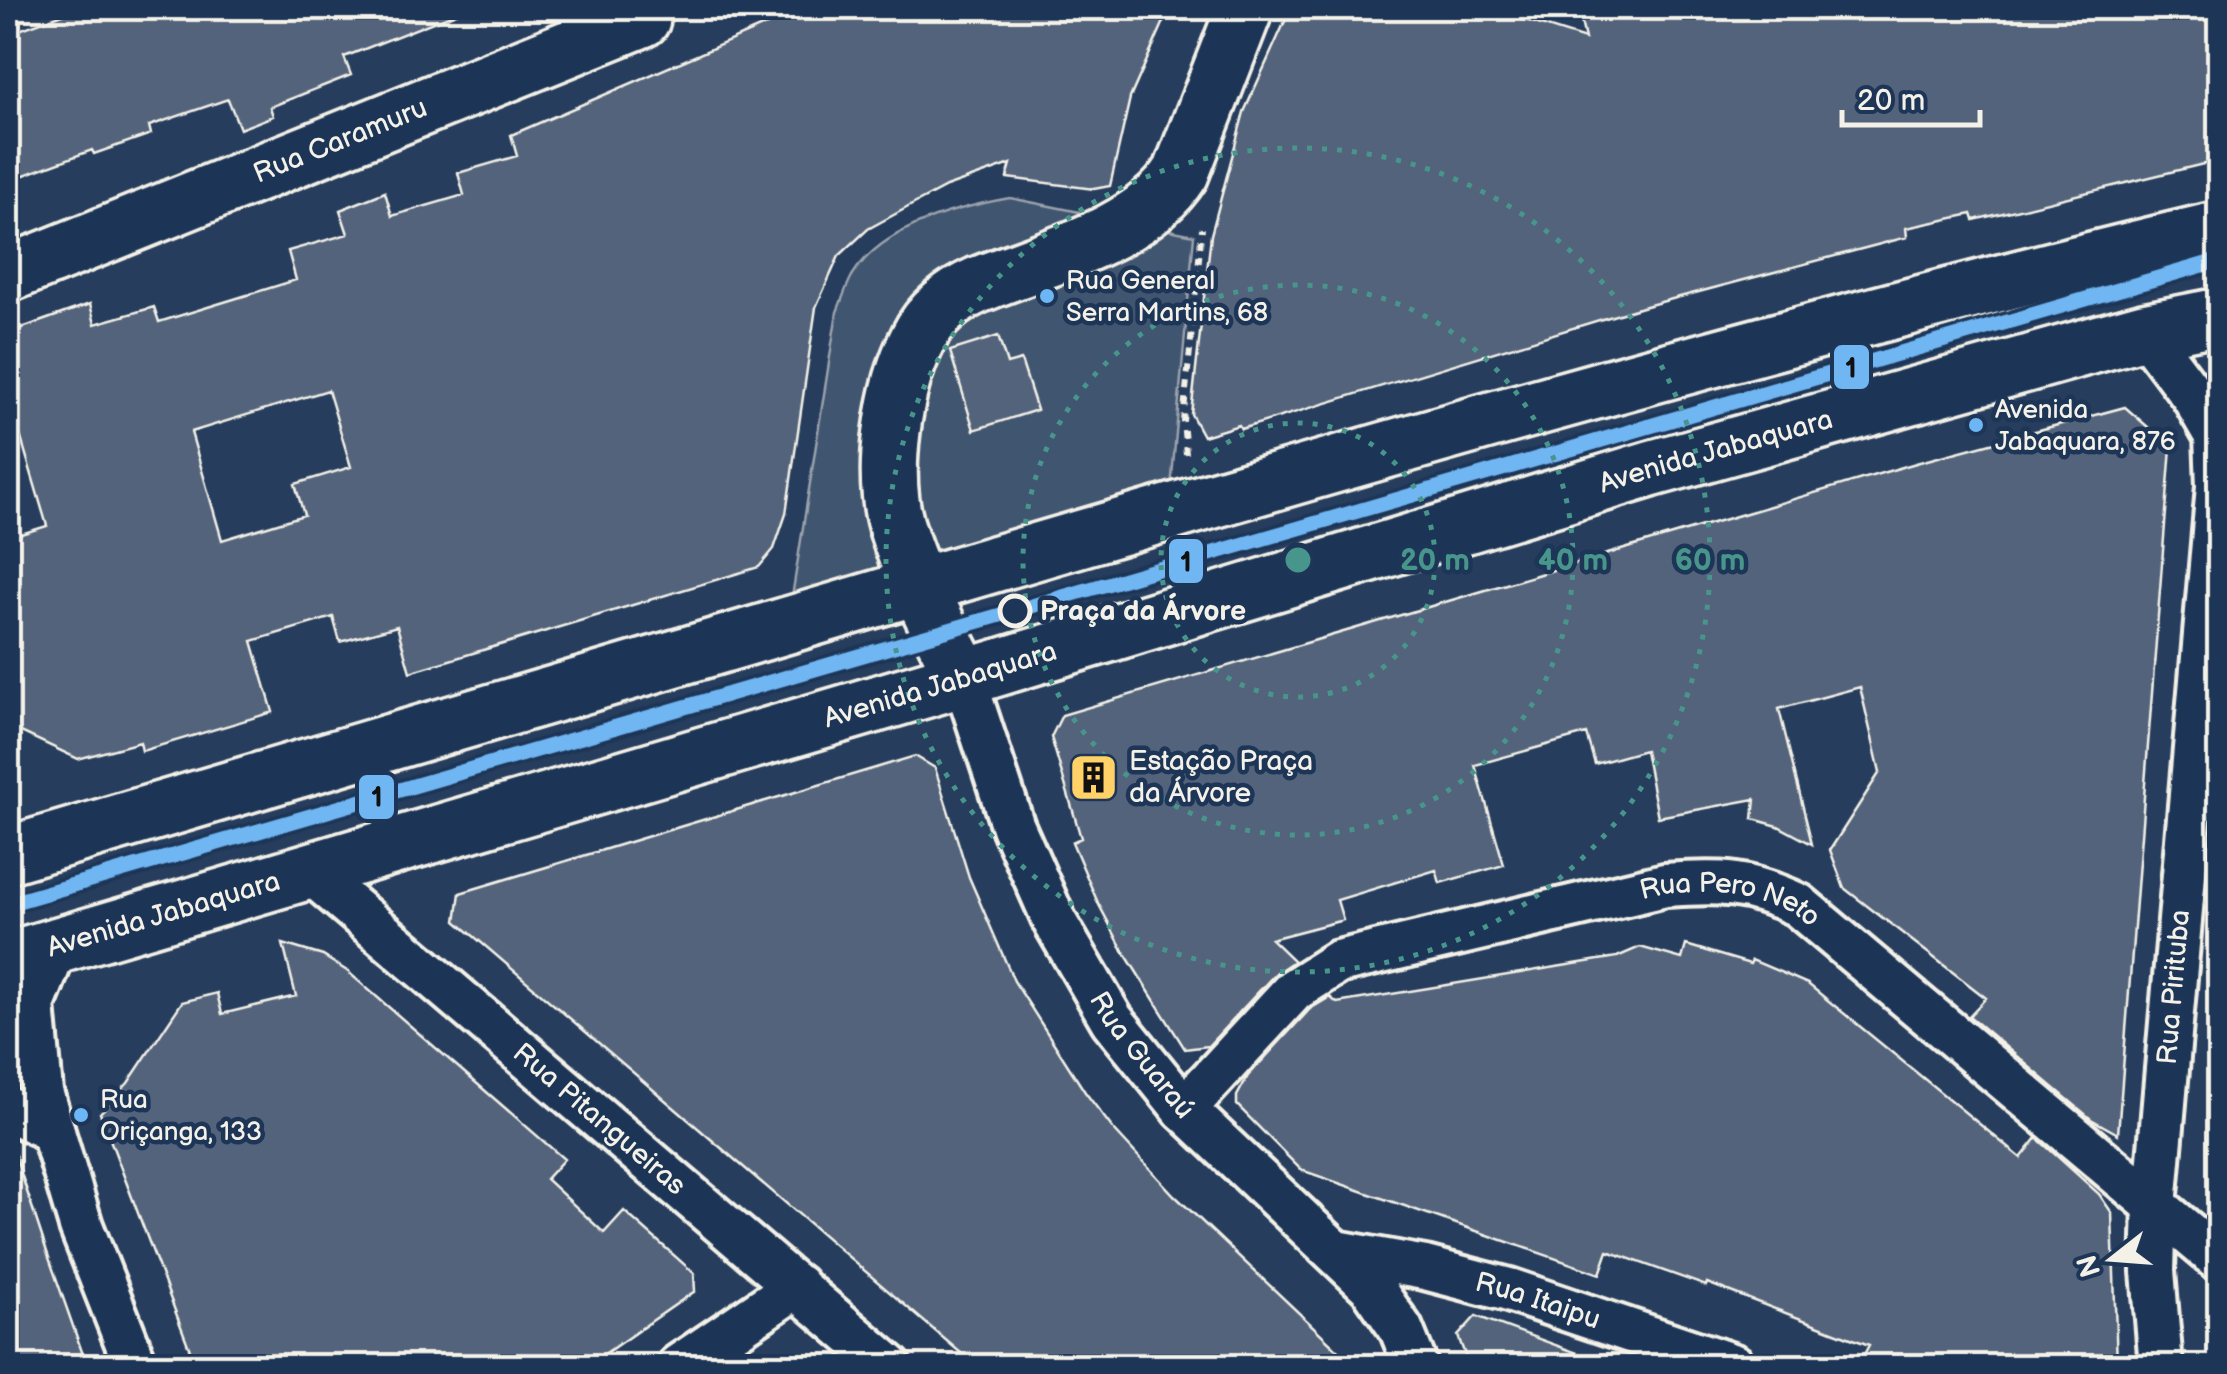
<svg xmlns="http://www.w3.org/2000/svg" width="2227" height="1374" font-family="'Balsamiq Sans',sans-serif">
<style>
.green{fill:#40546f;stroke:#9aa2ac;stroke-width:2.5}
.building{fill:#52647b;stroke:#f4f1e8;stroke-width:2.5;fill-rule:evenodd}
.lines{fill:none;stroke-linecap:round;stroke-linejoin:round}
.street-casing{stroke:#f4f1e8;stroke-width:50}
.secondary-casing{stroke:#f4f1e8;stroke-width:62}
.primary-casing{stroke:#f4f1e8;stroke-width:62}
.path{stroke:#f4f1e8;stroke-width:6;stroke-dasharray:8 8;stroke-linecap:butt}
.street{stroke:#1d3557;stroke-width:42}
.secondary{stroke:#1d3557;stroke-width:55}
.primary{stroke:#1d3557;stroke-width:55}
.metro-1-casing{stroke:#1d3557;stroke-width:22}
.metro-1{stroke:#70b6f3;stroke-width:15}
.ring{fill:none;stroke:#48958c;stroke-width:5;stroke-dasharray:5 10}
.bus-dot{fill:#6db6f5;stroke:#1d3557;stroke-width:4}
.stop-dot{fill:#1d3557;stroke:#f4f1e8;stroke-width:5}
.labels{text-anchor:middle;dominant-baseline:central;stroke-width:9;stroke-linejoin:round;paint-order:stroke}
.bus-label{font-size:26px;fill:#f4f1e8;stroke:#1d3557;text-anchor:start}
.street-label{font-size:28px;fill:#f4f1e8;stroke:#1d3557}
.stop-label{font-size:28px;font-weight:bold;fill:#f4f1e8;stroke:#1d3557;text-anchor:start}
.poi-label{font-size:28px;fill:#f4f1e8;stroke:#1d3557;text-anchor:start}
.centre{fill:#48958c;stroke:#1d3557;stroke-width:5}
.ring-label{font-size:30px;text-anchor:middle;font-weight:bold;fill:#48958c;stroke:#1d3557;stroke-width:9;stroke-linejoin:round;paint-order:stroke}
.line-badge{stroke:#1d3557;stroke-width:4}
.pale-badge-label{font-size:28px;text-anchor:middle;font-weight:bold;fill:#111}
</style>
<rect width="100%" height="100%" fill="#263d5d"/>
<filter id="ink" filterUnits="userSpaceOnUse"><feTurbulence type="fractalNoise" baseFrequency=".01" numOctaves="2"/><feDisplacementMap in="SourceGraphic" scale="20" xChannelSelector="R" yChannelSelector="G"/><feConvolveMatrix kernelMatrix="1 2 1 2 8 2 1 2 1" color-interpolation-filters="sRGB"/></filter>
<g filter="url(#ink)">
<path class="green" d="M1010 198 1194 235 1171 488 792 597 837 312C842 300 846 287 852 276 882 226 958 207 1010 198Z"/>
<path class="building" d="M79 8H464V10L344 57 351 75 270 107 273 116 240 129 228 99 149 126 151 134 94 154 92 150 8 181V34Z
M806 8H1170L1130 98 1110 186 1094 189 1007 178 1011 164 946 187 912 205 868 229 839 256 816 307 786 514 774 549 759 567 410 672 397 626 340 642 333 617 252 641 273 712 142 751 140 742 78 759 8 726V538L47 526 8 394V333L90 304 95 324 154 307 159 322 296 280 288 251 348 234 340 210 385 192 392 216 464 195 458 173 517 156 511 135ZM328 390 351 467 295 484 304 515 222 540 191 432Z
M1291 8H1487L1585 39 1578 8H2183L2185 15 2220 9V160L1974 220 1972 214 1906 228 1907 237 1642 307 1241 429 1239 425 1203 436 1191 414 1211 235 1244 112Z
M998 336 1007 364 1021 360 1037 410 974 430 950 351Z
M2125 407 2171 447 2118 1134 2091 1119 1969 1016 1986 998 1844 888 1830 850 1880 772 1860 687 1779 709 1812 844 1778 826 1753 819 1755 799 1658 817 1645 750 1595 764 1586 734 1475 765 1504 865 1440 883 1436 870 1337 900 1343 920 1271 939 1294 961 1276 973 1208 1046 1185 1049 1124 952 1098 903 1072 842 1081 838 1051 737 1062 715 1916 463Z
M915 756 935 768 969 877 1014 981 1085 1092 1113 1129 1174 1195 1355 1366H976L456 921 460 893Z
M283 944 323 956 347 971 564 1159 546 1179 604 1233 624 1211 694 1273 695 1291 587 1366H196L100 1113 128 1083 182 1002 217 993 222 1014 296 996Z
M1686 945 1750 964 1752 960 1808 984 2021 1158 2037 1138 2099 1194 2112 1213 2117 1366H1858L1869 1345 1707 1283 1706 1286 1608 1251 1600 1274 1301 1170 1237 1105V1096L1248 1076 1310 1009 1330 997 1337 1003 1617 957 1640 947 1682 959Z
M15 1155 47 1252 87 1366H8V1156Z
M1476 1316 1602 1362 1601 1366H1469L1458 1336Z"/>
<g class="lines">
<defs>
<g id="street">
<path d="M2144 331 2193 396 2216 436 2218 486 2155 1206 2153 1271 2161 1366"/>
<path id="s1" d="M964 678 1013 827 1055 922 1112 1020 1184 1109 1372 1287 1401 1329 1416 1366"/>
<path id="s2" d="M309 871 889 1366"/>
<path d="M57 945 33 1005 41 1092 81 1226 136 1366"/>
<path d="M8 1109 53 1131"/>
<path id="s3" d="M1184 1109 1294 990 1338 962 1665 885C1720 881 1747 881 1798 905L2220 1260"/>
<path id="s4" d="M1336 1252 1425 1268 1509 1290 1734 1366"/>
<path d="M679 1366 797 1286"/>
</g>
<g id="secondary">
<path id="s5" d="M8 274 642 19 637 8"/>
<path d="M964 678C940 629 912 579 896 525 881 473 893 388 918 339 930 314 953 296 978 285 1044 258 1142 235 1181 173L1245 8"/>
</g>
<g id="primary">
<path d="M8 855C295 769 584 686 872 600 1318 468 1766 337 2220 229"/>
<path id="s6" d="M8 960 964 678 1650 469 2144 331 2220 316"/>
</g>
</defs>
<use href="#street" class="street-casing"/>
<use href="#secondary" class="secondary-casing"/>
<use href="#primary" class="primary-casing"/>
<path class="path" d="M1186 454 1183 421 1202 228"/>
<use href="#street" class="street"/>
<use href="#secondary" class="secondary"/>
<use href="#primary" class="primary"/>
<defs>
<path id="metro-1" d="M8 904 2220 260"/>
</defs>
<use href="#metro-1" class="metro-1-casing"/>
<use href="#metro-1" class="metro-1"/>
</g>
</g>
<g class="ring">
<circle cx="1298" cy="560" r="137"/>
<circle cx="1298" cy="560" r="275"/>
<circle cx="1298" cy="560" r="412"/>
</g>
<defs>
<symbol id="building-square" viewBox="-11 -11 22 22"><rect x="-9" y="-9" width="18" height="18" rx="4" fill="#ffd166" stroke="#1d3557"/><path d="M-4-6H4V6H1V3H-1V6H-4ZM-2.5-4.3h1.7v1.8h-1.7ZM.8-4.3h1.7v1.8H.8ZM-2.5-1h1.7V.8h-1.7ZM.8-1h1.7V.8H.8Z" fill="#111"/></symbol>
</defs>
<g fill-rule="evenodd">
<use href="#building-square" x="1066" y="750" width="55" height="55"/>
</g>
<g class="bus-dot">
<circle cx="1047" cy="296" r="9"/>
<circle cx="1976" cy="425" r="9"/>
<circle cx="81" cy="1115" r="9"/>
</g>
<circle class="stop-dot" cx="1015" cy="611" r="15"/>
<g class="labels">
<g class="bus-label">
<text x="1066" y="281">Rua General<tspan x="1066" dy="32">Serra Martins, 68</tspan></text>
<text x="1995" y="410">Avenida<tspan x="1995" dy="32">Jabaquara, 876</tspan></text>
<text x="100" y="1100">Rua<tspan x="100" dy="32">Oriçanga, 133</tspan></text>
</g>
<g class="street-label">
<text stroke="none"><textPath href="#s5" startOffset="358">Rua Caramuru</textPath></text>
<text stroke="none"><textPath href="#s6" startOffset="1782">Avenida Jabaquara</textPath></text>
<text stroke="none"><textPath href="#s6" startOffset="972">Avenida Jabaquara</textPath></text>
<text stroke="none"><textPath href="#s3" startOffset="618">Rua Pero Neto</textPath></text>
<text stroke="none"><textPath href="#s6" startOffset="162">Avenida Jabaquara</textPath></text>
<text transform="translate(2174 987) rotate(-85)">Rua Pirituba</text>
<text stroke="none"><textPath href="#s1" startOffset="420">Rua Guaraú</textPath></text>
<text stroke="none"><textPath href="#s2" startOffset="382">Rua Pitangueiras</textPath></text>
<text stroke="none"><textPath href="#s4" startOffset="208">Rua Itaipu</textPath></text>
</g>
<g class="stop-label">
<text x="1040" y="611">Praça da Árvore</text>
</g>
<g class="poi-label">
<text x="1129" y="761">Estação Praça<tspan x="1129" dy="32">da Árvore</tspan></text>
</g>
</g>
<circle cx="1298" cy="560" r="15" class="centre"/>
<g class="ring-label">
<text x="1435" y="570">20 m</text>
<text x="1573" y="570">40 m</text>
<text x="1710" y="570">60 m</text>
</g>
<g class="line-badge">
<rect x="1832" y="343" width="39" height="48" rx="10" fill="#70b6f3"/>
<rect x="1167" y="537" width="38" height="48" rx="10" fill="#70b6f3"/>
<rect x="357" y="773" width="39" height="48" rx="10" fill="#70b6f3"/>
</g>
<g class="pale-badge-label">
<text x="1851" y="377">1</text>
<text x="1186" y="571">1</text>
<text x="377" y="806">1</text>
</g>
<rect width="2227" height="1374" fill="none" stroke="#1d3557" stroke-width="40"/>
<rect x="20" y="20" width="2187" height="1334" fill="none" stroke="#f4f1e8" stroke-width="4" filter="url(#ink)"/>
<g transform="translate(2112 1259) rotate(253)" stroke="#1d3557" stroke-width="8" paint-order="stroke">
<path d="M0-8L18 38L0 25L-18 38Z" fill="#f4f1e8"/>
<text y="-15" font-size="28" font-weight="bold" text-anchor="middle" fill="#f4f1e8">N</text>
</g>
<path d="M1842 110v15h138v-15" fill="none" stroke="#f4f1e8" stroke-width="5"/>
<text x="1857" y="110" font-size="30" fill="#f4f1e8" stroke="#1d3557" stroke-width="8" paint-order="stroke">20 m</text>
</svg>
